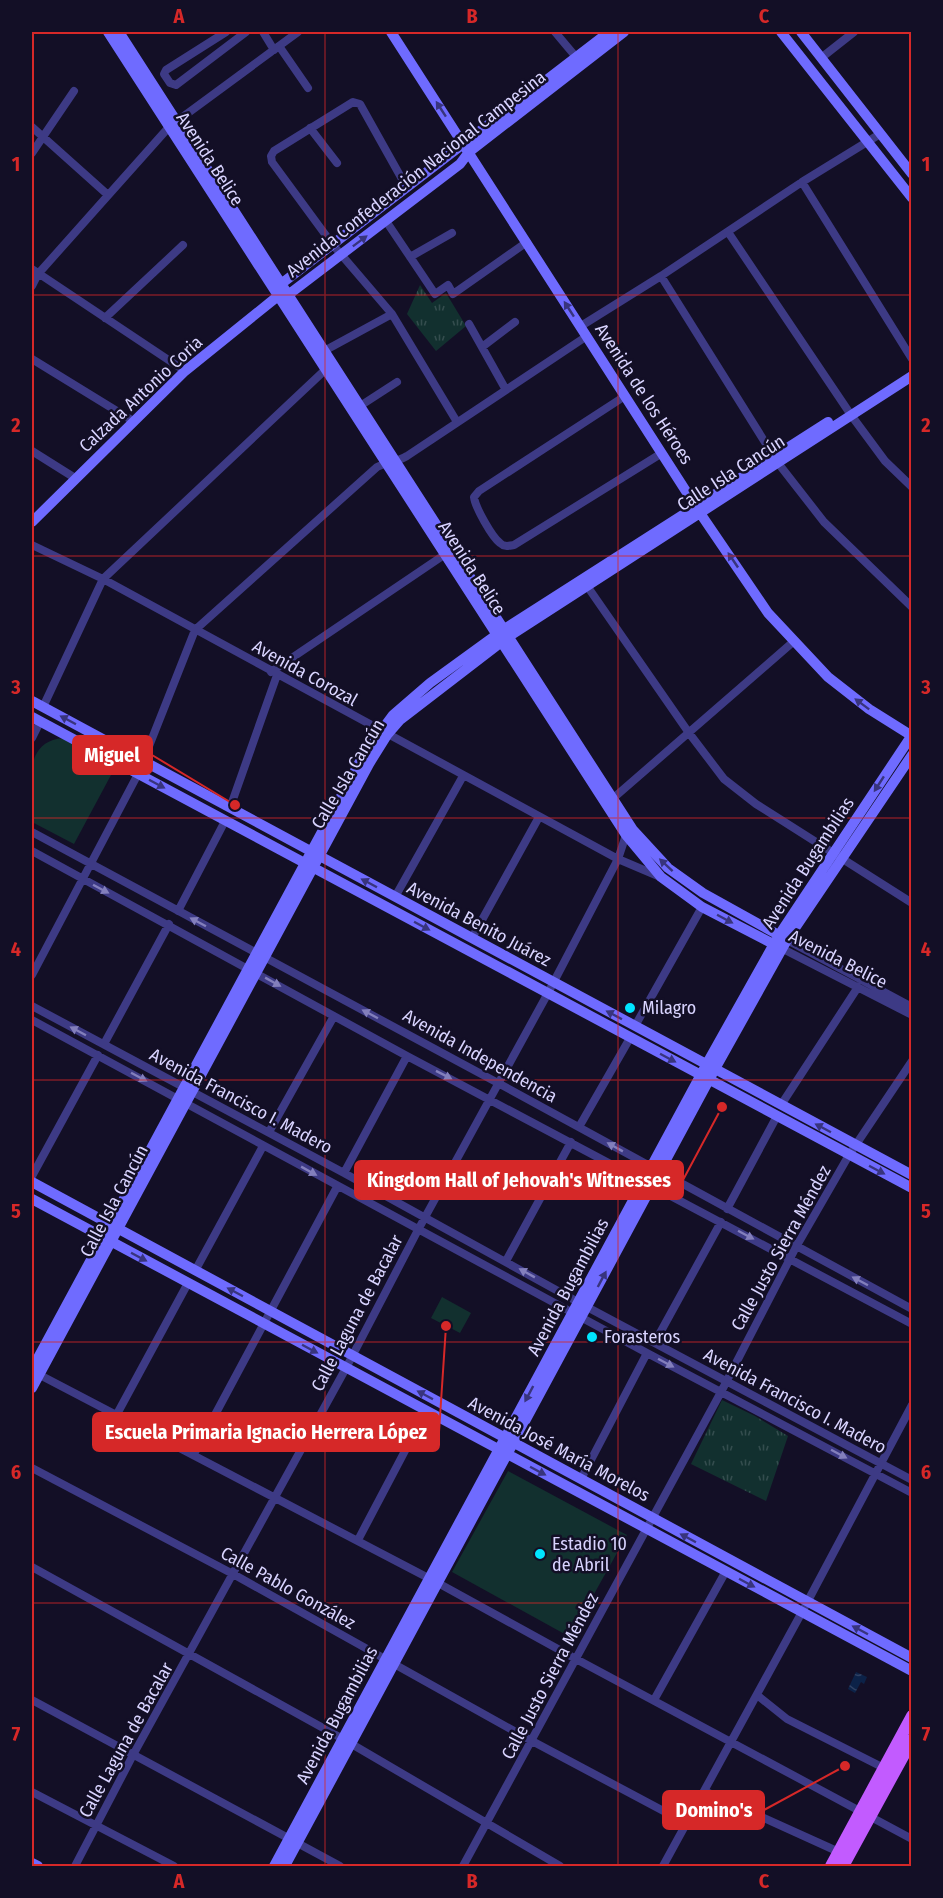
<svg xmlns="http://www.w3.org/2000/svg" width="943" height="1898" font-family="'Fira Sans Condensed',sans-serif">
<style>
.grass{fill:#12302f}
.park{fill:url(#park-tufts)}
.water{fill:url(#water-waves)}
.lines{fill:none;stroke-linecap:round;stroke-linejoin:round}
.street{stroke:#3d3a85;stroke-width:8}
.secondary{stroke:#6f6bff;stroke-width:10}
.primary{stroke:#c25bff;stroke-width:12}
.oneway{fill:#38347d}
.oneway2{fill:#837fbc}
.grid{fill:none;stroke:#d62828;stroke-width:1.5;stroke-opacity:0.55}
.poi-dot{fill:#00e5ff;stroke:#130f26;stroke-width:2}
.labels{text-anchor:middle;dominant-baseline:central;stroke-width:5;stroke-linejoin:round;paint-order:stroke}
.street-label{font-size:18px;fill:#d9d4ff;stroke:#130f26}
.poi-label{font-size:18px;fill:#d9d4ff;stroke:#130f26;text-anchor:start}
.leader{fill:none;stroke:#d62828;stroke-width:2}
.callout-dot{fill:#d62828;stroke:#130f26;stroke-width:2}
.callout{fill:#d62828;stroke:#d62828;stroke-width:2}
.callout-label{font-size:20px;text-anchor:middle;font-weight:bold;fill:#fff}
.neatline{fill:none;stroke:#d62828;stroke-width:2}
.grid-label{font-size:20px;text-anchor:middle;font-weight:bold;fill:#d62828}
</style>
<defs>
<pattern id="park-tufts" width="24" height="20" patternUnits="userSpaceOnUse" patternTransform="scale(1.5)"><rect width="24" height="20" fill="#12302f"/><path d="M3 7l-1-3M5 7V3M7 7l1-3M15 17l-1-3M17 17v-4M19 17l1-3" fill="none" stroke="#344d4e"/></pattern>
<pattern id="water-waves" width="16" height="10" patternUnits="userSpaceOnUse" patternTransform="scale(1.5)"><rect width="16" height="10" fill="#0c2248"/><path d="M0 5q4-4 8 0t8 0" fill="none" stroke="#2f4163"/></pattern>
</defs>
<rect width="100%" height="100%" fill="#130f26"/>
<path class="grass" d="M72 737 118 762 74 844 32 822C32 796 22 750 53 740 59 738 66 738 72 737Z
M442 1297 471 1313 460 1333 431 1318Z
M508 1471 627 1535 570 1637 452 1572Z"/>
<path class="park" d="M420 285 432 303 446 293 466 326 436 351 407 314Z
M722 1400 755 1416 788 1436 766 1501 691 1464Z"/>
<path class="water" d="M856 1672 867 1677 864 1684 861 1682 855 1693 848 1689Z"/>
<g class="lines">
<path class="street" d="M226 32 166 70 164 74 170 83 176 85 246 32
M263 32 274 50
M555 32 576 57
M279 46 308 88
M821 58 854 32
M32 127 108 195
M310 128 337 163
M32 153 74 91
M802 182 912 359
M407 188 360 104 353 102 274 151 271 156 272 162 333 245 392 314 457 422
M386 221 435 294 448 285 453 294 527 242
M728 232 851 415 885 461 912 487
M410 257 452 233
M32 269 185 371
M661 276 778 463 824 522 912 607
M32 286 38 274 169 127 298 32
M105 318 183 245
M469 324 506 390
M581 326 661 276 802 182 880 134
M482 347 515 322
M324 351 392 314
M32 359 133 421
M625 396 479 491 474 497C475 507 492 537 500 543 504 547 508 546 514 545L662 453
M360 406 397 382
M32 451 75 478
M32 545 103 579 618 859 658 876
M585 583 689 733 724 779 756 804 912 903
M271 672 444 555
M43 707 103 579 325 370
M32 738 40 722
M610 801 793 642
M230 808 277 675
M32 832 498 1083 912 1309
M32 851 407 1056 912 1324
M395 897 463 776
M178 911 225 821
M472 938 539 817
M787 940 912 1007
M783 949 912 1015
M32 975 138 774 195 630 377 467C387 462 397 462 407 456L587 336
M32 1006 344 1173 587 1307 912 1480
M32 1020 647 1353 912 1493
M635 1026 702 907
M104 1044 169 924
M781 1105 858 987
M579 1127 630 1038
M269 1132 334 1016
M344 1173 407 1056
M32 1176 98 1055
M727 1209 777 1116
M506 1261 571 1142
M195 1271 263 1146
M655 1342 721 1222
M36 1373 438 1583 576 1659 912 1839
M117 1414 188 1283
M194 1454 337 1187
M32 1468 233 1574 532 1741 686 1823
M581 1479 647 1353
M358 1540 426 1411
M32 1567 343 1739 560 1866
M757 1695 787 1719 884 1768
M32 1700 340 1866
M654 1700 726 1571
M704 1791 839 1852
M32 1792 174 1866
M75 1866 133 1755 346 1368 418 1230 548 993 618 859 626 835
M463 1866 721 1392 796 1247 849 1155 912 1061
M663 1866 802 1612 912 1405"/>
<path class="secondary" d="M108 32 626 835 661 877 702 907 779 947
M119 32 633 830 668 868 703 893 784 938
M391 32 700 513 768 613 828 677 869 709 912 736
M781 32 912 198
M801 32 912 174
M280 290 281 284 609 32
M281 295H288L460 164 469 152 624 32
M32 522 185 371 278 296
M32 701 912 1175
M32 717 912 1188
M32 1182 912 1658
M32 1199 912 1671
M32 1369 364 754 393 715 430 683 503 630 828 422
M32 1388 369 764 387 735 400 720 508 637 912 376
M32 1863 38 1866
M274 1866 706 1065 779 935 912 735
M285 1866 715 1069 787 940 912 755"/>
<path class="primary" d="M831 1866 912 1716
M843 1866 912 1740"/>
</g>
<defs><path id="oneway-solid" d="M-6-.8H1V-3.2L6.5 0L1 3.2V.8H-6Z" transform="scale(1.5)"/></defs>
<g class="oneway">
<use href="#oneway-solid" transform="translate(441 109) rotate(-123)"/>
<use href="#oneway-solid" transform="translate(360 241) rotate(-37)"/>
<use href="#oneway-solid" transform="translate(569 309) rotate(-123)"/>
<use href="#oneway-solid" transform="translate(733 560) rotate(-124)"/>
<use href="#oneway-solid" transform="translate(862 704) rotate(-143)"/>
<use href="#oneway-solid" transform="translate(68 720) rotate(-152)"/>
<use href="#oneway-solid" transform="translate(157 784) rotate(28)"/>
<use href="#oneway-solid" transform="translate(879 784) rotate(123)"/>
<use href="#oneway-solid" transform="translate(666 865) rotate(-137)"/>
<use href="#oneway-solid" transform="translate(369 883) rotate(-152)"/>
<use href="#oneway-solid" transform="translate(725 919) rotate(28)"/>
<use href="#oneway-solid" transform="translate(422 926) rotate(28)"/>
<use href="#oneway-solid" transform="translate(614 1015) rotate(-152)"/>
<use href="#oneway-solid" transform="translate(668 1058) rotate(28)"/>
<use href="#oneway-solid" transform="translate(823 1128) rotate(-152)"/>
<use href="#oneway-solid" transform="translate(877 1170) rotate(28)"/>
<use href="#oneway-solid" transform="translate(139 1257) rotate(28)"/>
<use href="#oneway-solid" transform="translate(602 1279) rotate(-62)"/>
<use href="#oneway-solid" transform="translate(235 1292) rotate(-152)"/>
<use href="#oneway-solid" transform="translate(310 1349) rotate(28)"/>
<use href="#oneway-solid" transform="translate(529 1394) rotate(118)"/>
<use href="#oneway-solid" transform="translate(425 1395) rotate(-152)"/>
<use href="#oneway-solid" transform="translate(538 1471) rotate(28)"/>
<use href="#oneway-solid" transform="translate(688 1538) rotate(-152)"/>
<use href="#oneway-solid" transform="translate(747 1583) rotate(28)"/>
<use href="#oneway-solid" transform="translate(860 1630) rotate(-152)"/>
</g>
<g class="oneway2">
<use href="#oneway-solid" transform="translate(101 889) rotate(28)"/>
<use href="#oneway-solid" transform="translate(198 922) rotate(-152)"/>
<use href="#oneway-solid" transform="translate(273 982) rotate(29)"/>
<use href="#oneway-solid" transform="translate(370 1014) rotate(-152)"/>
<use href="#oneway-solid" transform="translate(78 1031) rotate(-152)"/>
<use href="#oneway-solid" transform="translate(444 1075) rotate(27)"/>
<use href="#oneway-solid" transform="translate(139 1077) rotate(28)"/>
<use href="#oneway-solid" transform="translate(615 1147) rotate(-151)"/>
<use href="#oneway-solid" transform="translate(309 1171) rotate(29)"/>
<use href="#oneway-solid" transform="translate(746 1235) rotate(28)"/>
<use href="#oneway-solid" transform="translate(527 1273) rotate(-151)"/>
<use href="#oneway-solid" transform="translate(860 1281) rotate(-152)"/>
<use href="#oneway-solid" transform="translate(666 1363) rotate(28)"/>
<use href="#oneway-solid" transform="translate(839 1454) rotate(28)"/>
</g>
<path class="grid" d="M325 32V1866M618 32V1866M32 295H912M32 556H912M32 818H912M32 1080H912M32 1342H912M32 1603H912"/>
<g class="poi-dot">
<circle cx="630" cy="1008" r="6"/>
<circle cx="592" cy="1337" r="6"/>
<circle cx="540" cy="1554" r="6"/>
</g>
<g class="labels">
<g class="street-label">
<text transform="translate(210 159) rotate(57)">Avenida Belice</text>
<text transform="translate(416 174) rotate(-38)">Avenida Confederación Nacional Campesina</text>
<text transform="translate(141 394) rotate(-43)">Calzada Antonio Coria</text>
<text transform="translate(644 394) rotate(57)">Avenida de los Héroes</text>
<text transform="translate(731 473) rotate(-33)">Calle Isla Cancún</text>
<text transform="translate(472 568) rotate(57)">Avenida Belice</text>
<text transform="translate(305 673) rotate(29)">Avenida Corozal</text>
<text transform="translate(348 774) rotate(-59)">Calle Isla Cancún</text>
<text transform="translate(808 863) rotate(-57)">Avenida Bugambilias</text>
<text transform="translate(479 924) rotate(28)">Avenida Benito Juárez</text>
<text transform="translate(838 959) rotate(27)">Avenida Belice</text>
<text transform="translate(480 1056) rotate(29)">Avenida Independencia</text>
<text transform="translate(241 1101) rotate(28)">Avenida Francisco I. Madero</text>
<text transform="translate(114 1201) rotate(-62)">Calle Isla Cancún</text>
<text transform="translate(781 1248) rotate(-61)">Calle Justo Sierra Méndez</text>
<text transform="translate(568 1287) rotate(-62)">Avenida Bugambilias</text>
<text transform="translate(357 1313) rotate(-62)">Calle Laguna de Bacalar</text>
<text transform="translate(795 1401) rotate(28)">Avenida Francisco I. Madero</text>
<text transform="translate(559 1449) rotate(28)">Avenida José María Morelos</text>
<text transform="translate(288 1588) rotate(29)">Calle Pablo González</text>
<text transform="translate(550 1676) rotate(-62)">Calle Justo Sierra Méndez</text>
<text transform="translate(337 1715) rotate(-62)">Avenida Bugambilias</text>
<text transform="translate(126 1740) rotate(-61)">Calle Laguna de Bacalar</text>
</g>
<g class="poi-label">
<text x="642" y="1008">Milagro</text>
<text x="604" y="1337">Forasteros</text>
<text x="552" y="1544">Estadio 10<tspan x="552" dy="21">de Abril</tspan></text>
</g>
</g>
<path class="leader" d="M235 805L152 755M722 1107L683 1180M446 1326L439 1432M845 1766L764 1810"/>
<g class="callout-dot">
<circle cx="235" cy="805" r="6"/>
<circle cx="722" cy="1107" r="6"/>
<circle cx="446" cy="1326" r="6"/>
<circle cx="845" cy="1766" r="6"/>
</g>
<g class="callout">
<rect x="73" y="736" width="79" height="38" rx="6"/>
<rect x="355" y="1161" width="328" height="38" rx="6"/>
<rect x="93" y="1413" width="346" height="38" rx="6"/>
<rect x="663" y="1791" width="101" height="38" rx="6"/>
</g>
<g class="callout-label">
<text x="112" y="762">Miguel</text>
<text x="519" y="1187">Kingdom Hall of Jehovah's Witnesses</text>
<text x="266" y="1439">Escuela Primaria Ignacio Herrera López</text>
<text x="714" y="1817">Domino's</text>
</g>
<rect width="943" height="1898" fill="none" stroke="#130f26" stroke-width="66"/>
<rect x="33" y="33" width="877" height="1832" class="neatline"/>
<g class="grid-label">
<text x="179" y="23">A</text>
<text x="472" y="23">B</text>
<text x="764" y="23">C</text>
<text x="16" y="171">1</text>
<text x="926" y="171">1</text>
<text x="16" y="432">2</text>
<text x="926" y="432">2</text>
<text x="16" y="694">3</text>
<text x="926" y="694">3</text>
<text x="16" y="956">4</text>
<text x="926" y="956">4</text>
<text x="16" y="1218">5</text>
<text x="926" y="1218">5</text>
<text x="16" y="1479">6</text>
<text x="926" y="1479">6</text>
<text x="16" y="1741">7</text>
<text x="926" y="1741">7</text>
<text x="179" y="1888">A</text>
<text x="472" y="1888">B</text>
<text x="764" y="1888">C</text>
</g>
</svg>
